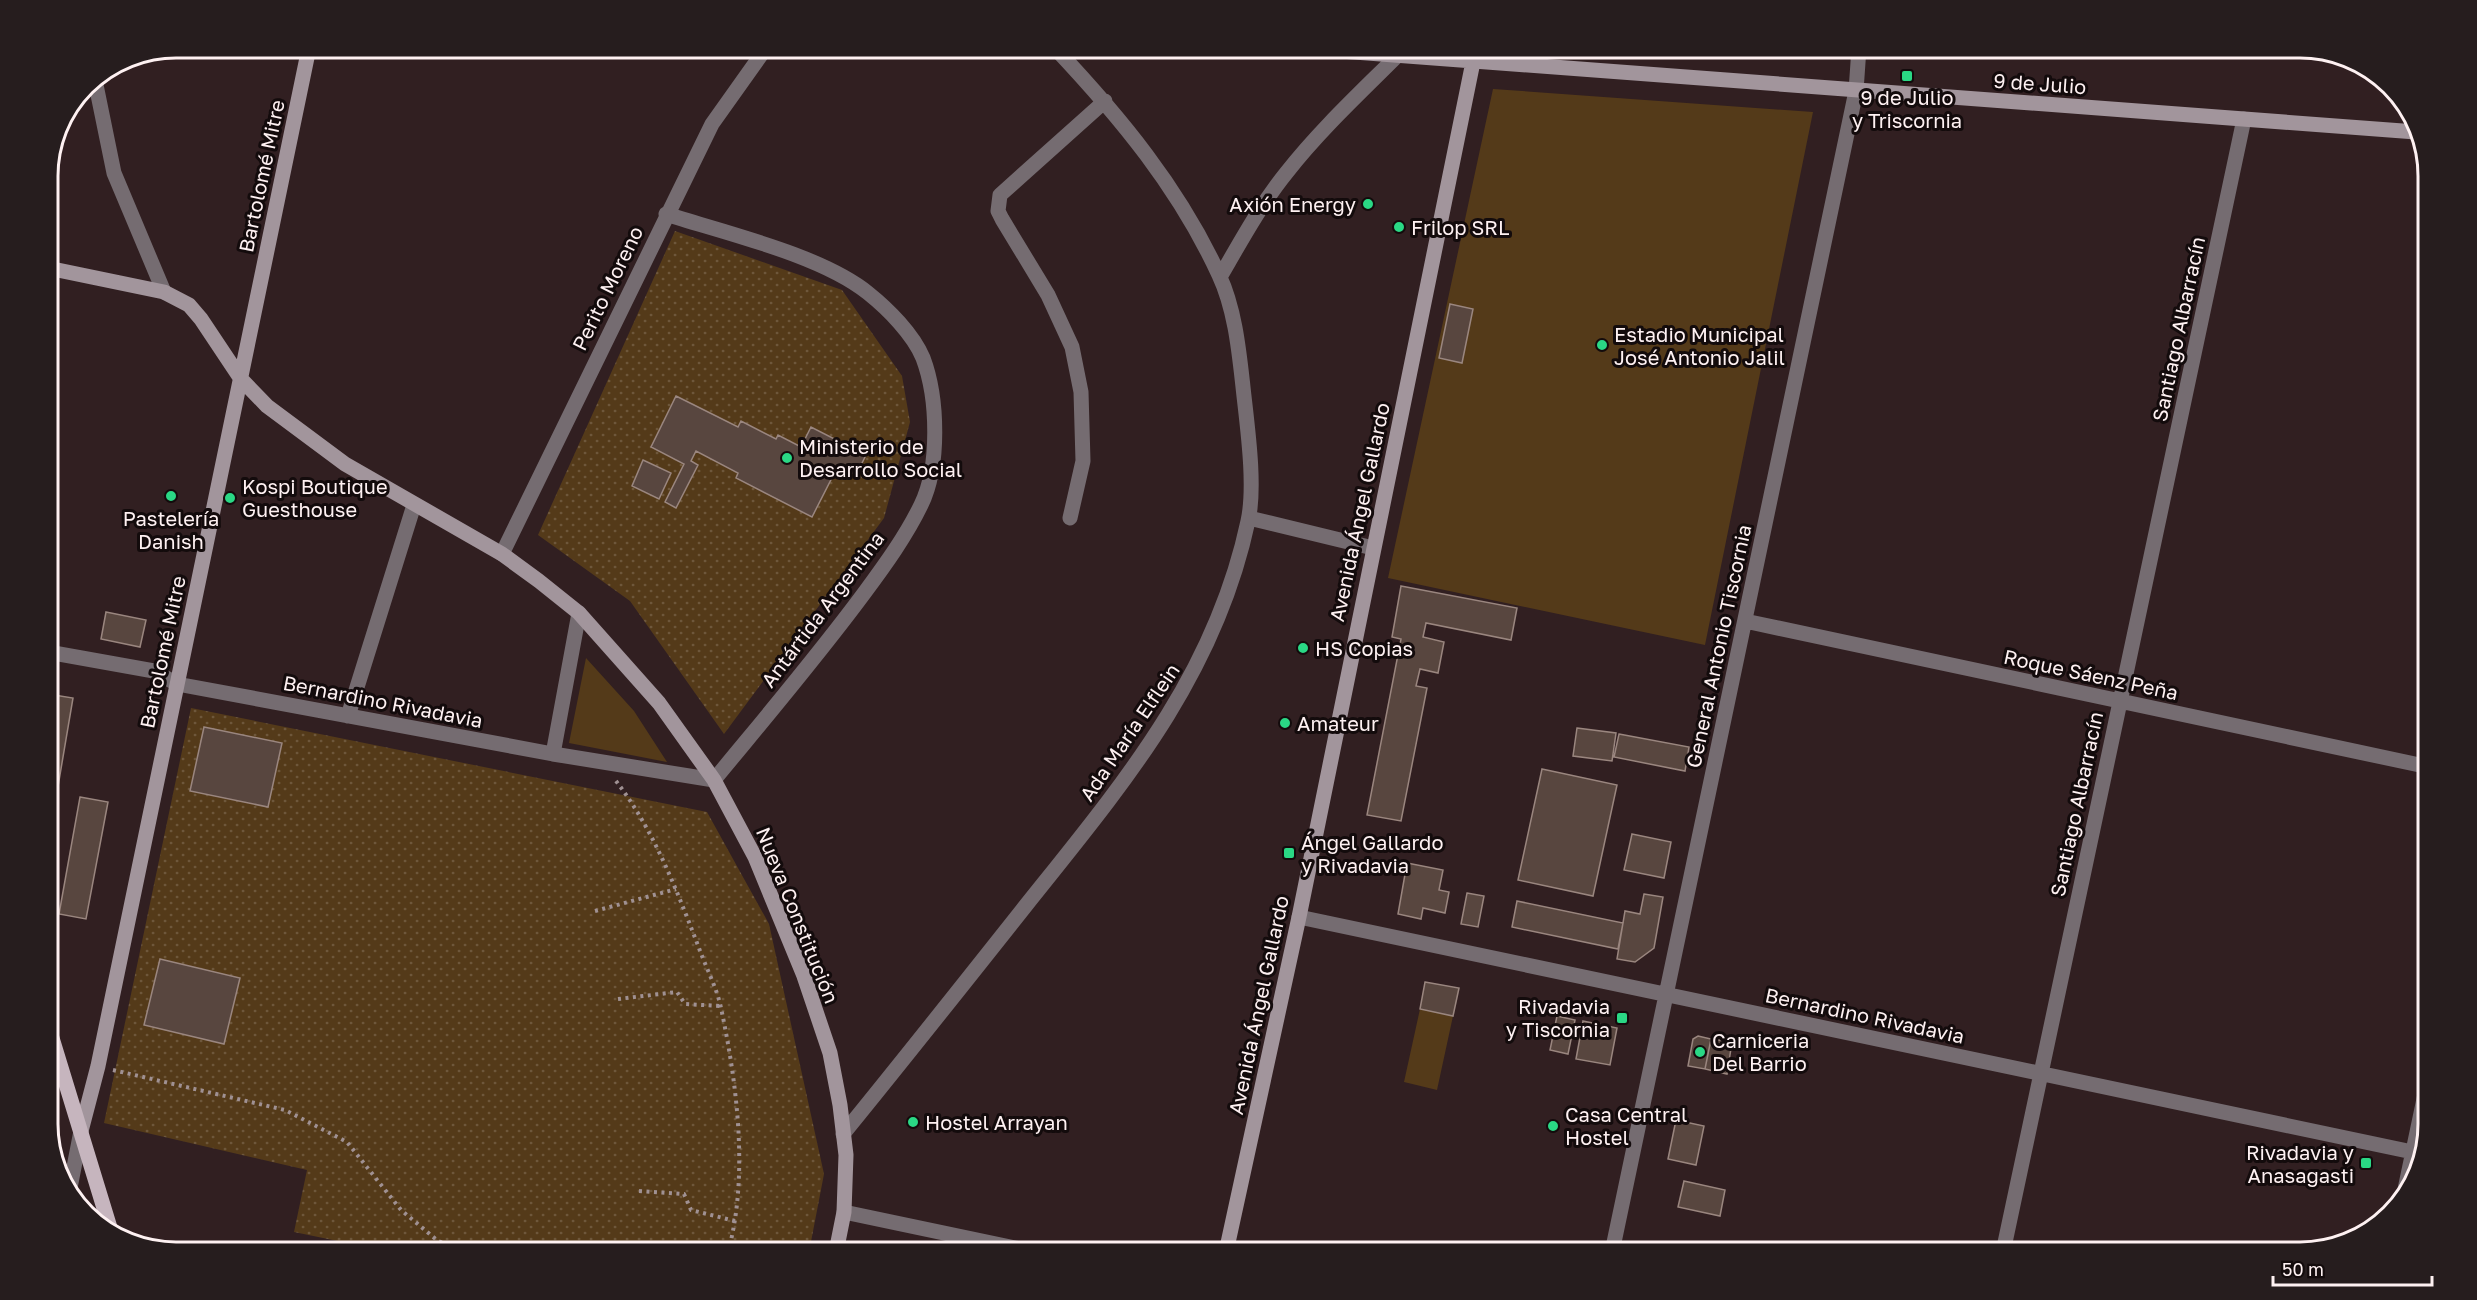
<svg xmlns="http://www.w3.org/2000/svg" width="2477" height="1300" font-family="'Golos Text',sans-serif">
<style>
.grass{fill:#543a19}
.park{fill:url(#park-dots)}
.building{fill:#58463f;stroke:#9a867f;stroke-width:1.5}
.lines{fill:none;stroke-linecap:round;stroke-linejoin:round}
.path{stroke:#a09193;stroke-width:4;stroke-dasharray:3 4.5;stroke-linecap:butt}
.street{stroke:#756c71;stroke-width:15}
.secondary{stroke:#a2959c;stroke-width:15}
.primary{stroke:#c6b5be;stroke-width:15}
.poi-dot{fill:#2ad885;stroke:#130b0c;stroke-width:2}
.labels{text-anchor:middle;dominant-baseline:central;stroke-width:6;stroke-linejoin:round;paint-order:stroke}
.street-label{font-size:20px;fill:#fef1f2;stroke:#130b0c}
.poi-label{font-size:20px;fill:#fef1f2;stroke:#130b0c;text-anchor:start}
.rim{fill:none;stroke:#fef1f2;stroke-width:3}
</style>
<defs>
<pattern id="park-dots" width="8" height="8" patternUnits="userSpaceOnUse" patternTransform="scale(1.5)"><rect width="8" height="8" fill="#543a19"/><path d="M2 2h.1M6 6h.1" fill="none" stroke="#6e573b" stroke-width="1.8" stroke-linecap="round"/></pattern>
</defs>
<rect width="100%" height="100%" fill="#311f21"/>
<path class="grass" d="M1493 89 1813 112 1705 645 1388 578Z
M586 658 634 711 667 762 569 743Z
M1420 1009 1453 1016 1437 1090 1404 1082Z"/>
<path class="park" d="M675 231 842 290 902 376 910 422 884 518 724 734 630 601 538 535Z
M191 708 707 812 769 924 824 1174 809 1252H391L294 1232 307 1170 104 1123Z"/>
<path class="building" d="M1450 304 1473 309 1462 363 1439 358Z
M676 396 738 427 741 421 776 439 778 435 801 447 811 427 866 455 856 475 838 466 812 517 736 478 738 473 696 451 691 461 698 465 676 508 665 502 684 464 651 447Z
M643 460 671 473 659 499 632 486Z
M1401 586 1517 608 1511 640 1426 623 1423 637 1444 642 1438 673 1420 669 1416 686 1427 688 1401 821 1367 815 1401 639 1392 637Z
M106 612 146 620 140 647 101 639Z
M48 694 73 698 53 816 48 815Z
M204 727 282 743 268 807 190 791Z
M1577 728 1616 733 1612 761 1573 756Z
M1619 734 1689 747 1685 771 1614 757Z
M1542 769 1617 785 1593 896 1518 880Z
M80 797 108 802 86 919 59 914Z
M1632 834 1671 842 1664 878 1624 870Z
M1407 863 1443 870 1439 890 1449 892 1445 913 1423 908 1421 919 1398 914Z
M1467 893 1484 896 1478 927 1461 924Z
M1644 894 1663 897 1654 948 1635 962 1617 959 1625 911 1640 914Z
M1517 901 1623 923 1618 949 1512 927Z
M160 959 240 978 224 1044 144 1025Z
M1425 982 1459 988 1453 1016 1420 1009Z
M1557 1016 1575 1020 1568 1054 1550 1050Z
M1583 1021 1617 1028 1610 1065 1576 1059Z
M1698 1036 1711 1039 1705 1069 1688 1066 1693 1039Z
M1711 1039 1732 1042 1727 1074 1705 1069Z
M1676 1120 1704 1126 1696 1165 1668 1159Z
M1684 1181 1725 1190 1720 1216 1678 1207Z"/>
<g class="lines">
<path class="path" d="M616 781C654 830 677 891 699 948 706 968 717 988 721 1008 737 1083 749 1177 728 1252
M595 911 676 889
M618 999 677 992 685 1004 721 1006
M113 1070 285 1110 347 1142 401 1210 438 1241 471 1252
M639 1191 684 1194 691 1210 735 1221"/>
<path class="street" d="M95 80 114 173 164 292
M1220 277C1241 241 1261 204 1287 172 1320 130 1360 93 1398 55
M1070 518 1083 461 1081 392 1072 347 1048 295 1002 219 998 211 1000 195 1105 101
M1249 518 1373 548
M502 554 712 124 766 48
M1745 621 2429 767
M48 652 154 671 177 684 553 754 714 780C765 718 817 657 865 592 885 565 906 536 921 505 940 466 938 398 923 358 913 334 888 309 868 293 821 255 725 233 666 214
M348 716 414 505
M553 754 579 613
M1299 917 2422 1154
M843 1134C905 1058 966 981 1027 904 1123 784 1215 676 1248 521 1256 485 1247 425 1243 387 1239 351 1235 309 1219 275 1179 188 1120 117 1055 48
M69 1193 81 1131
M2404 1194 2429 1075
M844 1212 1034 1252
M1612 1252 1856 91 1859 48
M2003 1252 2244 119"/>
<path class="secondary" d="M1301 48 2416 132
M48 268 164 292 189 305 201 319 241 379 267 406 345 464 502 554 539 581 579 613 659 703 714 780 755 857 804 976 830 1053 840 1105 846 1155 844 1212 836 1252
M81 1131 98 1066 309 48
M1226 1252 1299 917 1473 62"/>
<path class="primary" d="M48 1025 111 1231"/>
</g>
<g class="poi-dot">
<rect x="1901" y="70" width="12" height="12" rx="3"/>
<circle cx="1368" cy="204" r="6"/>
<circle cx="1399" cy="227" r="6"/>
<circle cx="1602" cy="345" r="6"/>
<circle cx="787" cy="458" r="6"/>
<circle cx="171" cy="496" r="6"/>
<circle cx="230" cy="498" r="6"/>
<circle cx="1303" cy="648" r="6"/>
<circle cx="1285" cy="723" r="6"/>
<rect x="1283" y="847" width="12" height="12" rx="3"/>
<rect x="1616" y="1012" width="12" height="12" rx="3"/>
<circle cx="1700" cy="1052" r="6"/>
<circle cx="913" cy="1122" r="6"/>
<circle cx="1553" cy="1126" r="6"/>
<rect x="2360" y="1157" width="12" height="12" rx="3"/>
</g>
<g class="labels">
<g class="street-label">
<text transform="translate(2040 83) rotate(4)">9 de Julio</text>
<text transform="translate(261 176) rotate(-78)">Bartolomé Mitre</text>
<text transform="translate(607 288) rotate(-64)">Perito Moreno</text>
<text transform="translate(2178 329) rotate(-78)">Santiago Albarracín</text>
<text transform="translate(1359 512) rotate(-78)">Avenida Ángel Gallardo</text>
<text transform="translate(822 609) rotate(-53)">Antártida Argentina</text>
<text transform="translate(1718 646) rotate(-78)">General Antonio Tiscornia</text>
<text transform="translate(162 652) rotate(-78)">Bartolomé Mitre</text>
<text transform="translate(2091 674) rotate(12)">Roque Sáenz Peña</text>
<text transform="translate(383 701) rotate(11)">Bernardino Rivadavia</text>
<text transform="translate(1129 732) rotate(-56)">Ada María Elflein</text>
<text transform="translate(2076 804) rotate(-78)">Santiago Albarracín</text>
<text transform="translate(798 915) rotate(68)">Nueva Constitución</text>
<text transform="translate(1258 1005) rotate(-78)">Avenida Ángel Gallardo</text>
<text transform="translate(1865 1015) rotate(12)">Bernardino Rivadavia</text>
</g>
<g class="poi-label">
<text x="1907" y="97" text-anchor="middle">9 de Julio<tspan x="1907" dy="23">y Triscornia</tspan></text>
<text x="1356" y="204" text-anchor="end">Axión Energy</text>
<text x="1411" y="227">Frilop SRL</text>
<text x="1614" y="334">Estadio Municipal<tspan x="1614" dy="23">José Antonio Jalil</tspan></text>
<text x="799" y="446">Ministerio de<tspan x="799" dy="23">Desarrollo Social</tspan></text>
<text x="242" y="486">Kospi Boutique<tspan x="242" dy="23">Guesthouse</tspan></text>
<text x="171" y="518" text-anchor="middle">Pastelería<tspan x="171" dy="23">Danish</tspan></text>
<text x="1315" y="648">HS Copias</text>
<text x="1297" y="723">Amateur</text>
<text x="1301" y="842">Ángel Gallardo<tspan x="1301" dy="23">y Rivadavia</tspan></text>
<text x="1610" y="1006" text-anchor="end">Rivadavia<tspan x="1610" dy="23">y Tiscornia</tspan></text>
<text x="1712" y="1040">Carniceria<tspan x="1712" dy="23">Del Barrio</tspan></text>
<text x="1565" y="1114">Casa Central<tspan x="1565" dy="23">Hostel</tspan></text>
<text x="925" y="1122">Hostel Arrayan</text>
<text x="2354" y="1152" text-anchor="end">Rivadavia y<tspan x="2354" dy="23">Anasagasti</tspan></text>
</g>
</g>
<path d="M0 0H2477V1300H0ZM176 58H2300A118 118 0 0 1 2418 176V1124A118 118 0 0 1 2300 1242H176A118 118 0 0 1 58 1124V176A118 118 0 0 1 176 58Z" fill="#261d1e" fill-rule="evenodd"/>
<path class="rim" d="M176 58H2300A118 118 0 0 1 2418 176V1124A118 118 0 0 1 2300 1242H176A118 118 0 0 1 58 1124V176A118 118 0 0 1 176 58Z"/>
<path d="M2273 1276v9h159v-9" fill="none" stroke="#fef1f2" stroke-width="3"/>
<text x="2282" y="1276" font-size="18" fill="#fef1f2" stroke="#130b0c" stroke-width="4.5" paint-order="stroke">50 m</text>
</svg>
